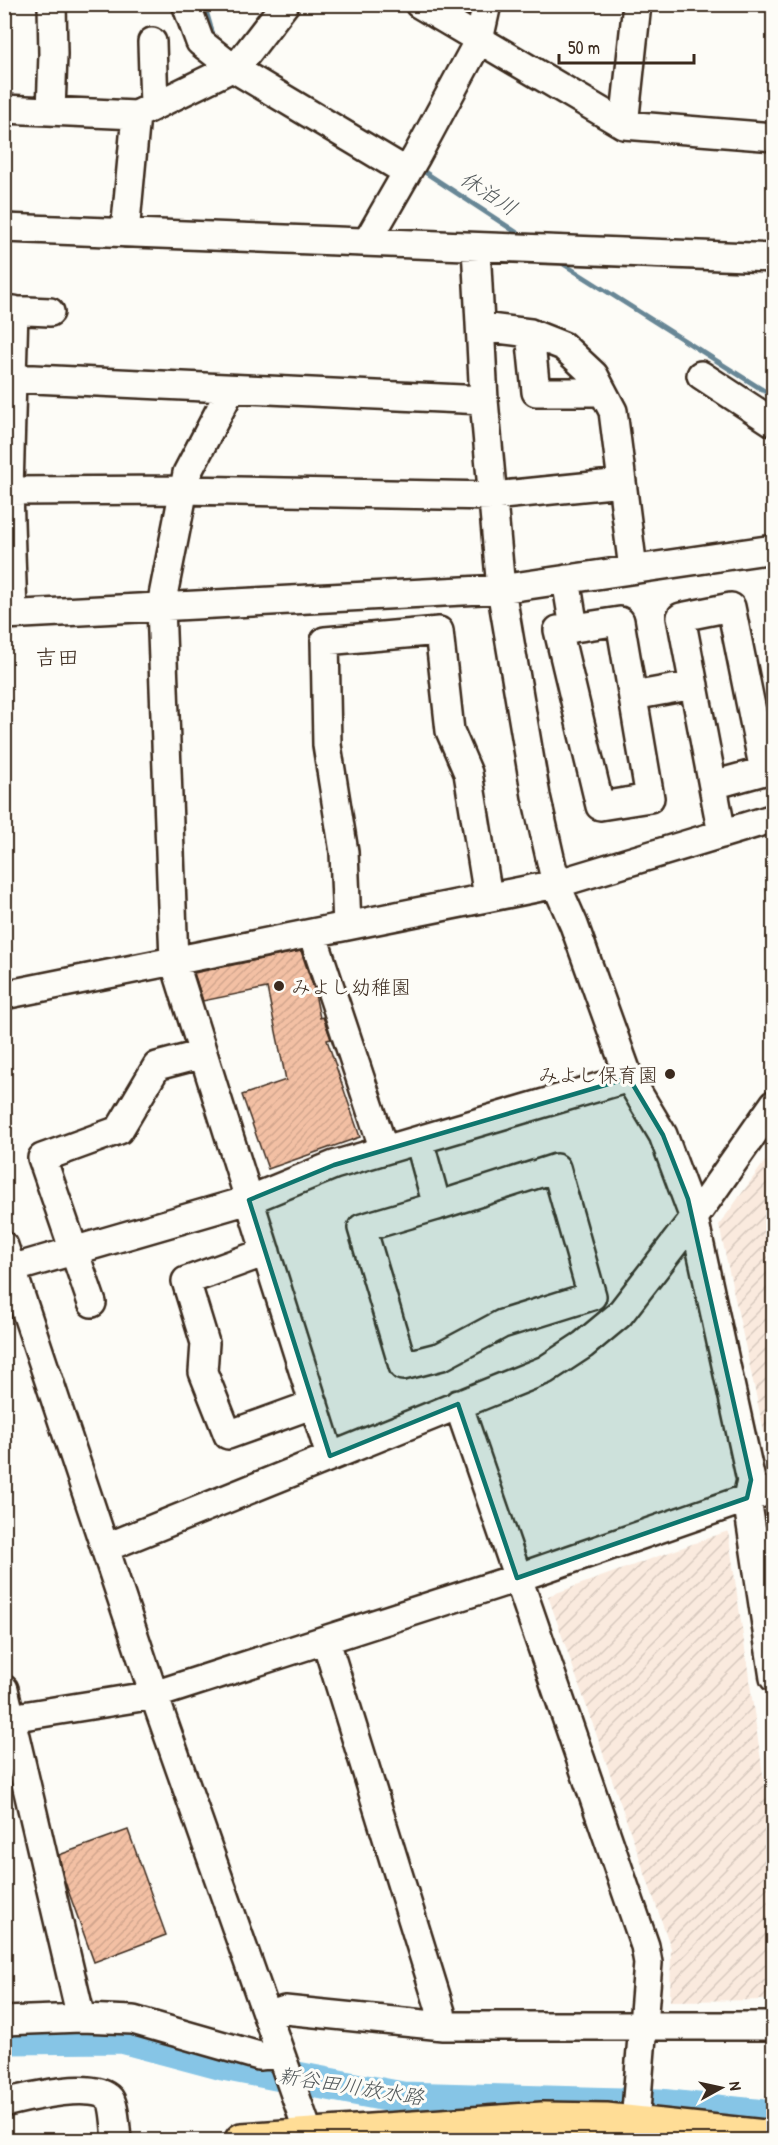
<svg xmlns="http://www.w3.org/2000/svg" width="778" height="2145" font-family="'Patrick Hand','Klee One',sans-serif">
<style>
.industrial{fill:url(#industrial-furrows)}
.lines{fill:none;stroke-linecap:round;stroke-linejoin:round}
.stream{stroke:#688796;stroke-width:5}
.river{stroke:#86c5e6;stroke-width:33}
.building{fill:url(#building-hatch);stroke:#3b2a1e;stroke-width:1.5}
.minor-casing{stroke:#3b2a1e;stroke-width:32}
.major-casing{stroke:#3b2a1e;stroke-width:38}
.minor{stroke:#fdfcf7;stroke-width:27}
.major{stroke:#ffdd96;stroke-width:33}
.marked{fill:#0f766e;fill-opacity:0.2;stroke:#0f766e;stroke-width:4.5;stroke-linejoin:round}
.poi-dot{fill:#3b2a1e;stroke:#fdfcf7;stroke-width:2}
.labels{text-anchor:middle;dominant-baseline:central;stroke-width:6;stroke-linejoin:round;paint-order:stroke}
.poi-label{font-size:20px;fill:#3b2a1e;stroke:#fdfcf7;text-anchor:start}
.water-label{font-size:21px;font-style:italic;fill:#52585a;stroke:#fdfcf7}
.quarter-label{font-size:22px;fill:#3b2a1e;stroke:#fdfcf7}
</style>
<defs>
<pattern id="industrial-furrows" width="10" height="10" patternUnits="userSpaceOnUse" patternTransform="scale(1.5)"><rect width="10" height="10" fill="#faeade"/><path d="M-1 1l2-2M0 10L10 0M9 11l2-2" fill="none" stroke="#d7c9be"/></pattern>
<pattern id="building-hatch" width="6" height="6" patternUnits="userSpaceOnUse" patternTransform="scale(1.5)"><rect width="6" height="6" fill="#f3c0a4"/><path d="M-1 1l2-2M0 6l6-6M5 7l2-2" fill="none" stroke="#d1a58d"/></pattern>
</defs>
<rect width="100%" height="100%" fill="#fdfcf7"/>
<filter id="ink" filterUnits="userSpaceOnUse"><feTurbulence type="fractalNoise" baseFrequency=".0167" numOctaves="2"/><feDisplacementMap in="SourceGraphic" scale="12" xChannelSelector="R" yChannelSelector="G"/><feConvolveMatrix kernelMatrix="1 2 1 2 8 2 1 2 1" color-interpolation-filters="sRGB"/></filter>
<g filter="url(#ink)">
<path class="industrial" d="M773 1150 774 1463 771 1464 719 1225Z
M728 1531 773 1844V2000L670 2001 671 1948 548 1596Z"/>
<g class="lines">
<path class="stream" d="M204 4 213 35 217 40
M417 167 525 238
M557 260 774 397"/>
<path class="river" d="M4 2038 122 2037 223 2064 402 2098 659 2105 774 2117"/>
</g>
<path class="building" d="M301 951 314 989 320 1018 323 1017 331 1039 327 1040 360 1137 268 1169 242 1095 286 1080 267 988 203 1001 194 973Z
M128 1830 166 1935 94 1962 65 1882 59 1855Z"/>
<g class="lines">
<defs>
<path id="minor" d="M186 4 200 42 233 68 407 172
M419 4 624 125 774 137
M152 42 154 106
M4 109 136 115 238 65 285 4
M51 111 53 54 52 4
M624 125 637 4
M4 228 774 258
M125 233 136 115
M367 242 417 155 479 40 487 4
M476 247 484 400 501 589 536 796 556 884 574 925 629 1078 663 1135 694 1218 751 1480 747 1498 774 1678
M4 310 50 312
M481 327 530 333 563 346 594 375 613 411 633 569
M530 333 536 392H603
M701 375 774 423
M12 378 14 310
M231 389 187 473 161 606 174 961 330 1456
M9 491 183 490 493 496 622 483
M566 579 574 628 620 621 650 798 600 806 558 630 574 628
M13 614 9 491 12 378 484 400
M4 615 501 589 774 549
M633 696 694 685
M713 785 764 771 731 607 681 617 722 834
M347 926 344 852 327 745 325 641 439 631 450 731 468 773 488 897
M312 933 384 1150
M4 995 556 884 774 818
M419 1140 437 1206 556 1168 592 1296 502 1324 442 1356 403 1366 362 1228 437 1206
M4 1246 154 1695 311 2140
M266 1252 186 1281 205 1343 203 1372 228 1435 314 1404
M4 1271 249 1200 334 1165 629 1078
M92 1303 42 1158 119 1130 157 1066 203 1054
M458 1404 645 1946 648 1963 635 2123
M105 1548 545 1370 583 1345 619 1315 694 1218 774 1104
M326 1641 441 2012 443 2026
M4 1689 81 2018
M4 1719 154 1695 517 1578 774 1489
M267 2016 285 2010 443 2026H774
M4 2021 81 2018 133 2020 259 2056 280 2054
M4 2103C25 2098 94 2080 110 2099 115 2106 116 2131 117 2140"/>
<path id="major" d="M242 2140 542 2119 606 2120 774 2138"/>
</defs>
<use href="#minor" class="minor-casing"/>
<use href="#major" class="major-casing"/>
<use href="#minor" class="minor"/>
<use href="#major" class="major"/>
</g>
</g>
<path class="marked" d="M629 1078 663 1135 688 1199 751 1480 747 1498 517 1578 458 1404 330 1456 249 1200 334 1165Z"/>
<g class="poi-dot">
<circle cx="279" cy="986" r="6"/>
<circle cx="670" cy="1074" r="6"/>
</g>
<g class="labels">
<g class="poi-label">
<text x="291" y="986">みよし幼稚園</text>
<text x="658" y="1074" text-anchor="end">みよし保育園</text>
</g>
<g class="water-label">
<text transform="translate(489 193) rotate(33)">休泊川</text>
<text transform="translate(351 2086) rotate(9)">新谷田川放水路</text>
</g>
<g class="quarter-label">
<text x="57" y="657">吉田</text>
</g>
</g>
<rect width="778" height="2145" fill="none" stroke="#fdfcf7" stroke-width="24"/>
<rect x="12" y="12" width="754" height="2121" fill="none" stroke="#3b2a1e" stroke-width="2" filter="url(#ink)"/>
<g transform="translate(721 2088) rotate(82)" stroke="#fdfcf7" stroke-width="4.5" paint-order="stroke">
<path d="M0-4.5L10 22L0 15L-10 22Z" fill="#3b2a1e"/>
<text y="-9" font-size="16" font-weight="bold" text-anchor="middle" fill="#3b2a1e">N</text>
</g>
<path d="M559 54v9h135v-9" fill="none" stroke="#3b2a1e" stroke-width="3"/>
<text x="568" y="54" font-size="18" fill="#3b2a1e" stroke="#fdfcf7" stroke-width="4.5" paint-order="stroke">50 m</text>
</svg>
